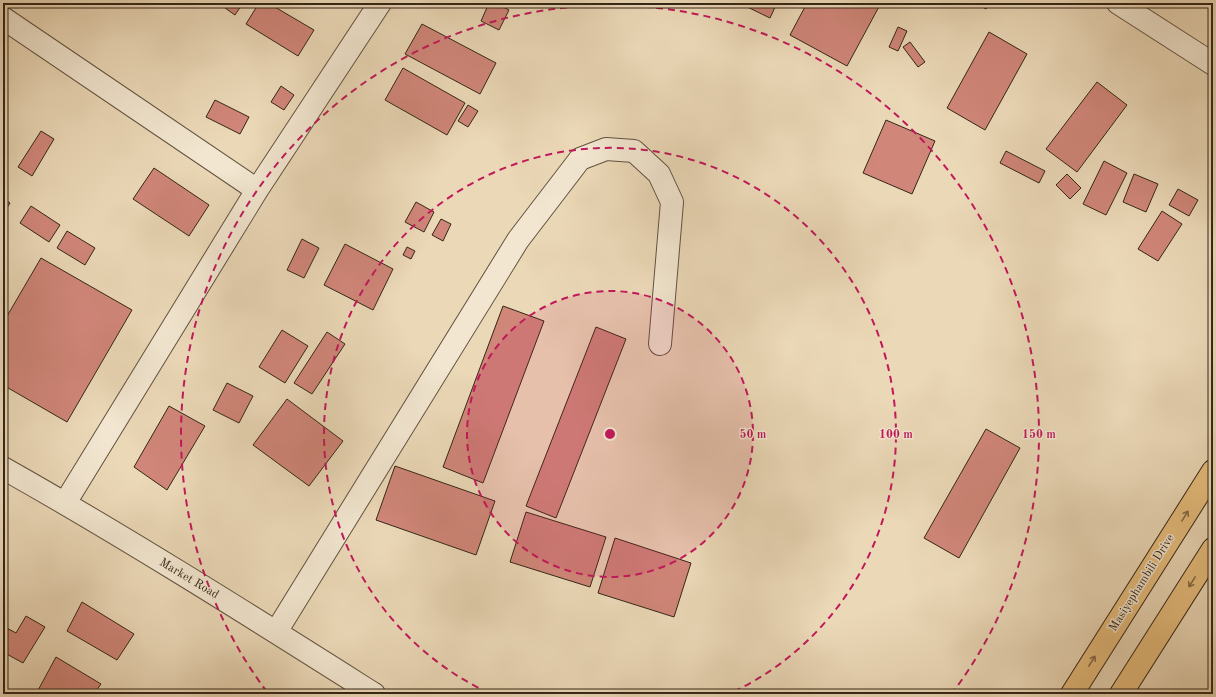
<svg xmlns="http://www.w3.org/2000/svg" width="1216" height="697" font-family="'Old Standard TT',serif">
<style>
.building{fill:#d08679;stroke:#332617}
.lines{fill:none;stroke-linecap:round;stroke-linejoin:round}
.minor-casing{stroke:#61523f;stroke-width:24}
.major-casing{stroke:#332617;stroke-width:24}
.minor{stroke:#f2e6d0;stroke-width:22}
.major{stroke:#e6bc7c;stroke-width:22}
.oneway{stroke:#846a44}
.ring{fill:none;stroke:#c2185b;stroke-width:2;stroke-dasharray:7 5}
.labels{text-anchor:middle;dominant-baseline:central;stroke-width:3;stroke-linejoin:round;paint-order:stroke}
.street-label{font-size:12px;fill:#332617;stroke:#f2e6d0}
.centre{fill:#c2185b;stroke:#f2e6d0;stroke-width:2}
.ring-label{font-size:12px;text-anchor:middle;font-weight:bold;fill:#c2185b;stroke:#f2e6d0;stroke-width:3;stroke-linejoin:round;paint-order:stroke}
</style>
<rect width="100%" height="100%" fill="#ebd8b7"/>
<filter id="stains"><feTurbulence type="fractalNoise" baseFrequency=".005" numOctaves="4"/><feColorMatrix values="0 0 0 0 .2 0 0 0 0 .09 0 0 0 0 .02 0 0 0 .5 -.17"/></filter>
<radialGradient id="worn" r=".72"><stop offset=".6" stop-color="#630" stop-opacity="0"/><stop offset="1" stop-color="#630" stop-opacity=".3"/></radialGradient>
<path class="building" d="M218 3H243L235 15Z
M259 3H268L314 30 298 56 246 24Z
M489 3H495L509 10 499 30 481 21Z
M739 3H777L770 18Z
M807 3H881L847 66 790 35Z
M975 3H989L986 9Z
M422 24 496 63 480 94 405 54Z
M898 27 907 31 898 51 889 47Z
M989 32 1027 54 985 130 947 108Z
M910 42 925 62 918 67 903 47Z
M403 68 465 103 447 135 385 100Z
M1097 82 1127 105 1077 172 1046 149Z
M281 86 294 95 284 110 271 102Z
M215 100 249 117 240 134 206 117Z
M468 105 478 111 468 127 458 121Z
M886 120 935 141 912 194 863 173Z
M41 131 54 139 32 176 18 167Z
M1006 151 1045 171 1039 183 1000 163Z
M1104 161 1127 173 1106 215 1083 204Z
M154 168 209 205 189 236 133 199Z
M1067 174 1081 188 1070 199 1056 185Z
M1134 174 1158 184 1146 212 1123 202Z
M1178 189 1198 200 1189 216 1169 205Z
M3 198 10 203 3 214Z
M416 202 434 212 424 232 405 222Z
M31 206 60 225 49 242 20 223Z
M1162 211 1182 224 1158 261 1138 249Z
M441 219 451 224 443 241 432 235Z
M67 231 95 248 85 265 57 248Z
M302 239 319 248 304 278 287 270Z
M345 244 393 269 373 310 324 285Z
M407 247 415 251 411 259 403 255Z
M41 258 132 310 67 422 3 385V323Z
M503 306 544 321 483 483 443 467Z
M596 327 626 339 556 518 526 506Z
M282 330 308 346 285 383 259 367Z
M327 332 345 344 312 394 294 383Z
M227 383 253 396 239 423 213 410Z
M287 399 343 441 309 486 253 445Z
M169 406 205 426 167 490 134 467Z
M986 429 1020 448 959 558 924 538Z
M395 466 495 501 476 555 376 520Z
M526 512 606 537 590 587 510 562Z
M615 538 691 563 674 617 598 593Z
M82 602 134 634 117 660 67 631Z
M26 616 45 627 23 663 3 652V626L16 633Z
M56 657 101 684 94 694H36Z"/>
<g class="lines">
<defs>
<path id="minor" d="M1118 3 1213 64
M3 18 257 190
M3 468C129 539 252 617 374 694
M65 503 257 190 380 3
M276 632 518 240 580 159 606 149 634 151 659 174 672 202 660 344"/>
<path id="major" d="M1072 694 1213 471
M1121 694 1213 549"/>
</defs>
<use href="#minor" class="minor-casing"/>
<use href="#major" class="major-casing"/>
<use href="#minor" class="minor"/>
<use href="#major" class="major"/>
</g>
<defs><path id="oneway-shaft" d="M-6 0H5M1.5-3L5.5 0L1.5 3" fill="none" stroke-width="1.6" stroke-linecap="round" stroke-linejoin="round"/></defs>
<g class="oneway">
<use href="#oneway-shaft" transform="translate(1185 516) rotate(-58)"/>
<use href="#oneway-shaft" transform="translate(1192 582) rotate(122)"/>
<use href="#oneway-shaft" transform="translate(1092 661) rotate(-58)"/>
</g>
<circle cx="610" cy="434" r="143" fill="#c2185b" fill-opacity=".12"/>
<g class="ring">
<circle cx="610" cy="434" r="143"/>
<path d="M489 693A286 286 0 1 1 731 693"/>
<path d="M267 692A429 429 0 1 1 953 692"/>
</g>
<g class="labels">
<g class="street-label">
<text transform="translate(189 579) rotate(31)">Market Road</text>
<text transform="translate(1142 583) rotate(-58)">Masiyephambili Drive</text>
</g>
</g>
<circle cx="610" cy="434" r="6" class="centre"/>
<g class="ring-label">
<text x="753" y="438">50 m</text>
<text x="896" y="438">100 m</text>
<text x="1039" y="438">150 m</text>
</g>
<rect width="1216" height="697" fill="none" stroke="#ebd8b7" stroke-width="16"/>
<rect x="4" y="4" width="1208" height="689" fill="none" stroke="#332617" stroke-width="2"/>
<rect x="8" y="8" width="1200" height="681" fill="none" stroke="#332617"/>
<rect width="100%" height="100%" filter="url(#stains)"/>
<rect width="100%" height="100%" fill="url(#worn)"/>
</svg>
